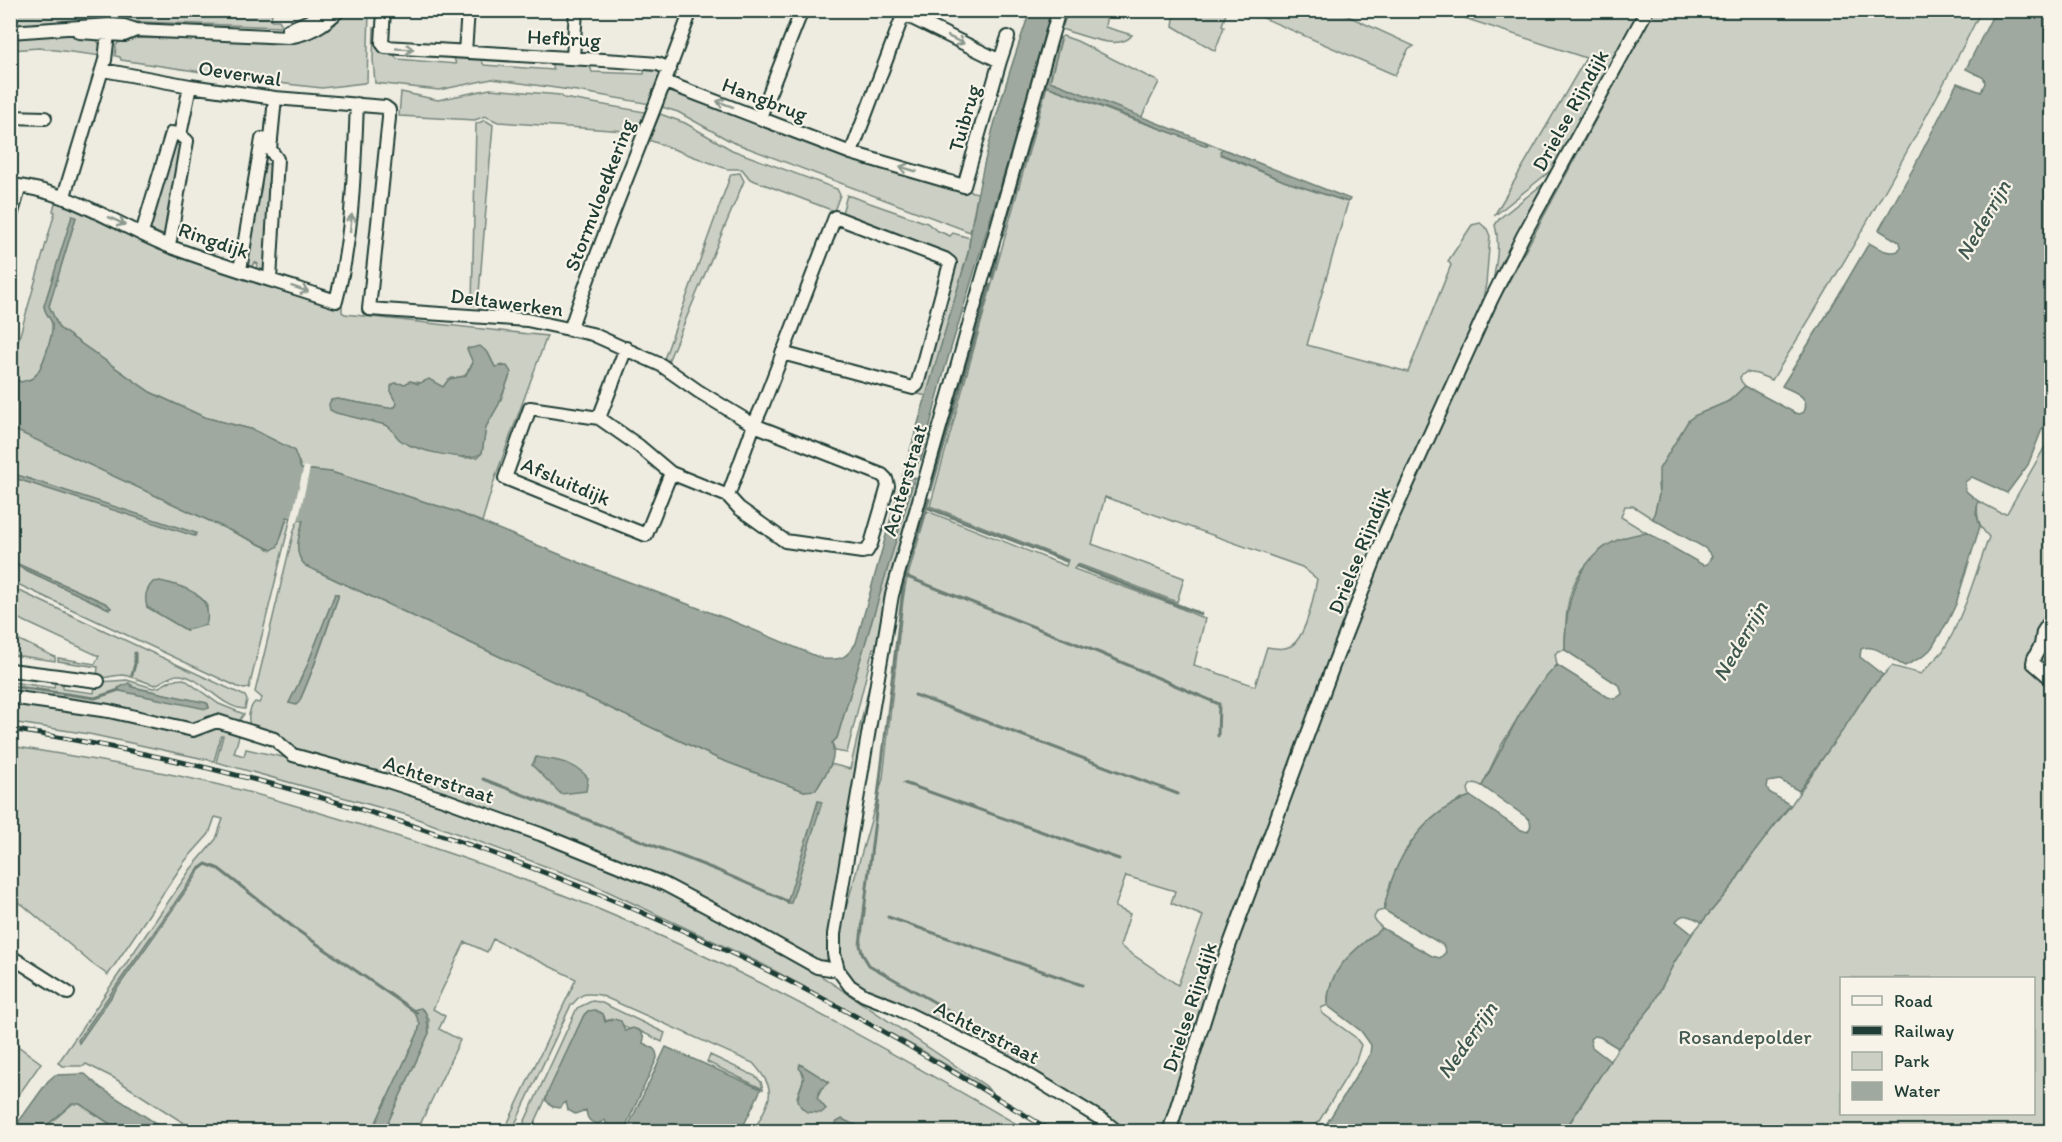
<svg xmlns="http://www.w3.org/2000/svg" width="2062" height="1142" font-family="Itim,sans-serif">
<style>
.green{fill:#cccfc4;stroke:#76867c;stroke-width:1.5;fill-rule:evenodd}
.water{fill:#9fa99f;stroke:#6c7e74;stroke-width:1.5}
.pier{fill:#eeece1}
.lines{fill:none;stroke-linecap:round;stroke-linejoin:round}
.stream{stroke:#6c7e74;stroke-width:3}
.minor-casing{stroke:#1f3d34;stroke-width:16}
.minor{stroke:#f7f3e8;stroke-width:12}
.rail-casing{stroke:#1f3d34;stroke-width:5}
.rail{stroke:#f7f3e8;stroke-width:3;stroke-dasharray:9;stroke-linecap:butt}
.oneway{stroke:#8b988e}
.labels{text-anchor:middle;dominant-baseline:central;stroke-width:4.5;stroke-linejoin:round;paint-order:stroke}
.street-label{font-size:21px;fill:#1f3d34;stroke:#f7f3e8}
.park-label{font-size:21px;fill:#425a51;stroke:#f7f3e8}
.water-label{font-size:22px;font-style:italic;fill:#3f584f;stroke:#f7f3e8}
</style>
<rect width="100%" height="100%" fill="#eeece1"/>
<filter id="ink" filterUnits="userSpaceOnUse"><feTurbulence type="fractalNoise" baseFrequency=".0167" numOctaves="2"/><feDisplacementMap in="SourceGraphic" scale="12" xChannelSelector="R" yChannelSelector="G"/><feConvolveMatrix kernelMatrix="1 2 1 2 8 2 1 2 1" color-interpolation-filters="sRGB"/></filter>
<g filter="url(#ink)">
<path class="green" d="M206 10 219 12 220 10 270 11 272 13 271 20H279L283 27 142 22 35 23 11 29 10 11Z
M341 11H369L367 81 364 83 322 88 269 82 121 60 120 57 115 56 116 45 125 38 285 40Z
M1068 11H1101L1107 13 1105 27 1132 35C1119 53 1078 33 1060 29L1058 26 1059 19 1063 25Z
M1175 11H1227L1222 25 1224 27 1215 51 1173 26Z
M1251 11H1337L1414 46 1408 50 1395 75 1252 13Z
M1443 11H1642L1559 161 1554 168 1494 216 1586 58Z
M1654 11H1981C1918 137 1847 260 1772 380L1757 374 1746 372 1740 377 1741 381 1745 386C1738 394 1729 402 1718 407 1708 411 1697 414 1688 421L1658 485 1659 495 1653 519 1633 506H1625L1621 517 1647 533C1634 534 1624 541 1613 547 1606 551 1599 554 1593 559 1566 579 1565 619 1565 650L1558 651 1555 654 1557 665 1531 696 1502 744 1482 786 1475 783 1470 785 1468 789 1470 796C1421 815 1393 860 1384 910L1377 912 1374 917 1375 921 1382 928C1357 948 1326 970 1328 1005L1321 1008 1322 1013 1355 1037 1361 1045 1356 1061 1313 1131 1176 1132 1206 1030 1344 651 1401 511 1493 311Z
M374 28 378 31 379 50 392 52 397 59 456 64 453 55 480 57 484 65 553 70 551 61 589 63 592 72 644 74 645 66 659 71 660 77 650 104 577 91 492 79 439 90 375 83 373 59Z
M44 35H88C99 39 101 45 102 56L39 48 11 50V39Z
M1063 36 1077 41 1159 82 1141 118 1049 81 1060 38Z
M1047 86 1129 118 1208 145 1206 142 1223 149 1221 151V155L1284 181 1348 202 1307 345 1408 372 1451 265 1448 261 1472 225 1480 223 1487 229 1490 236 1486 284 1480 312 1391 507 1333 647 1196 1026 1163 1131H1125L1103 1116 975 1041 849 981 838 956V936L883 778 903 600 906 582 927 511 1066 566 1068 560 930 506ZM1105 497 1302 567 1317 579C1314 596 1306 637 1291 646 1283 650 1275 648 1267 647L1255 686 1194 665 1205 619 1171 604 1074 569 1078 564 1177 602 1184 578 1092 544ZM1126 876 1175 891 1171 903 1203 916 1178 985 1120 946 1130 914 1115 907Z
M490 89 560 95 564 98 645 112 638 134 625 131 498 122 485 116 475 120 399 116 401 92 438 100Z
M672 90 964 190 978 193 970 232 732 142 678 112 662 107 668 92Z
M660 114 685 123 732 150 837 189 840 195 834 211 750 179 742 169H727L649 140Z
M485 120 493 125 478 305H472L476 124Z
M170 143 185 147 169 238 145 227Z
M260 163 275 165 269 272 257 268 258 264 254 262 252 267 243 264Z
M740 173 744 181 667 364 663 362 731 174Z
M1549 179 1491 291C1495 270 1501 246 1495 225L1500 218Z
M847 195 927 223 936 230 950 236 953 233 970 238 968 253 927 396 918 394 956 259 842 213Z
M56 199 324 302 342 306V312L345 314 547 336 495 478 482 522 457 512 331 472 301 469 299 462 254 430 204 417 150 392 59 328 49 306 76 217H72L44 306C45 314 50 317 52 323 54 334 42 370 34 377 31 380 26 381 21 382L11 377V366L55 212 53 211ZM468 348 488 353 495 367 503 365 511 372 499 404 486 427 482 453 478 457 465 458 411 446 399 439 392 428 377 422 337 399 388 408 395 407 397 404 391 393 410 381 443 387 449 379 465 376 473 363Z
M14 429 271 550 282 534 287 517H291L249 688 244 689 238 687 11 581V563L109 609 111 608 107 604 11 561V477L196 536 11 473V440ZM168 583 191 592 201 598 207 604 206 625 186 630 147 607Z
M2051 436V1131L1564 1132 1620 1045 1652 1006 1675 961 1692 934 1733 885 1757 848 1791 805 1868 691 1892 666 1921 674 1943 651 1953 633 1967 600 1989 537C1978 526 1976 516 1978 501L2001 513H2007ZM1842 978H2034V1114H1842Z
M914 477 920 480 880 649 873 648 847 753 835 751 832 743 837 738Z
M299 518 303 520C300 537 292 553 306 566L719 759 804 791 818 787 831 764 850 769 876 657 829 957 826 960 817 962 630 868 298 753 251 726C246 720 250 707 255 702L259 703 262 698 255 692 294 530ZM335 594H338V597C326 632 315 668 299 702L289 703 307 666Z
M11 587 245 696 247 700 245 709C219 708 201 674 177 675 169 676 162 682 155 685 144 682 133 676 122 675 113 675 106 679 97 678L98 667 58 661V658L95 664 99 656 11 615Z
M13 637 55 657V661L13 655 15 645 12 643Z
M11 675V682L54 688 55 681 63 682V689L94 693 95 687 99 682 127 680 153 688 159 687 172 680 184 679 219 704 244 714 239 721 222 716 191 727 11 695ZM132 685V687L208 704 209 707 119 688Z
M10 699 163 726 217 725 240 733 234 753 244 756 246 749 292 759 443 802 629 874 686 901 806 966 986 1086 990 1091 921 1050 762 964 588 882 407 815 216 762 223 736H221L214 761 89 734 11 722Z
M11 746C85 758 159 770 232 788 261 795 289 804 317 812 439 847 559 889 674 942 796 997 913 1065 1029 1131H867L854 1124 835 1130 837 1131H754C769 1099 780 1093 753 1063L600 995C582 992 581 994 570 1007L516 1122 515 1131H504L576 979 493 939 487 952 465 942 433 1009 445 1016 439 1029 460 1040 417 1131H384L429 1033V1020L424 1010 416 1014 420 1024 418 1033 372 1131H196L114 1078 86 1064 84 1066H63L58 1063 190 870 216 839 223 819 215 817 209 834 185 861 108 975 91 963 23 905 11 899ZM804 1072 821 1089 817 1099 826 1109 797 1097 804 1078Z
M592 1001 600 1002 665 1033 662 1042 636 1029H628C621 1024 616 1016 606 1021L603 1014 588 1011 584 1015 531 1131 523 1132V1125L577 1008Z
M11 1041 41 1063 11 1106 13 1063 11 1061Z
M710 1055 755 1076 761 1082 763 1089 707 1062Z
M76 1103 80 1104 121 1131 40 1132 72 1104Z"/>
<path class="water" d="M1030 11H1051L1011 151 945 368 921 460H919L917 466 910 469 914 480 837 738 832 743C838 761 824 775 816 790L804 791 719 759 306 566C292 553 299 537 303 521L287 517 278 546 272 550 15 430 11 440V377L21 382C26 381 31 380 34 377 42 370 54 334 52 323 50 317 45 314 44 306L72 216 76 217 49 306 59 328 150 392 204 417 254 430 294 450 301 469 331 472 457 512 600 571 730 620 823 659C841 660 846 659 856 643L902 478 968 253C978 170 1003 89 1030 11Z
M1995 11H2051V406L2028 465 2007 493 1972 477 1965 482 1966 491 1978 501 1976 513 1980 526 1956 604 1948 621 1931 649 1922 657 1905 666C1891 661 1876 642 1861 649L1860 657 1883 675 1868 691 1843 730 1799 791 1780 780 1768 782 1767 787 1769 792 1790 805 1747 862 1733 885 1702 922C1692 917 1684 911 1676 921L1692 934 1675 961 1652 1006 1618 1048 1600 1037 1594 1036 1590 1039 1592 1047 1610 1061 1564 1131H1322L1370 1054 1371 1045 1361 1031 1328 1006C1326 969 1356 949 1382 928L1432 956 1440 958 1446 952 1443 945 1384 910C1393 859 1421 815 1470 796L1519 829 1527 832C1531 828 1532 824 1529 819L1482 786 1522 710 1540 684 1557 665 1608 697 1615 699 1622 694 1620 686 1565 650C1565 593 1581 539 1647 533L1703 565 1707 564 1712 556 1705 548 1653 519 1659 495V469L1688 421 1694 416 1729 401 1745 386 1795 413 1800 414 1804 412C1811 396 1794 392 1782 386L1831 308 1869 243C1877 247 1888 255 1898 251L1900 247 1899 242 1879 230 1914 167 1957 83 1981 92 1985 83 1984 78 1966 69Z
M1059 37 1061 40 1050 81 1206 142 1207 146 1047 86 1044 83 1053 49Z
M1223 149 1337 194 1350 199 1348 202 1284 181 1221 154 1220 151Z
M480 346 488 353 495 367 507 366 511 372 499 404 486 427 482 453C469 463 411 450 399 439 394 434 393 429 386 425L336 413 330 410 329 404 331 400 337 399 388 408 395 407 397 404 391 393V386L395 383 405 384 410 381 418 384 429 379 443 387 449 379 465 376 473 363 467 349Z
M11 473 196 533V534L194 536 11 477Z
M11 561 107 604 111 608 109 609 11 563Z
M160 581C184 586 215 595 206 625L186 630 147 607C144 596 146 590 153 582Z
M335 594H338V597C325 632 315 668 299 702L296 705 289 703 307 666Z
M129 683 132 687 207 703 209 708 206 709 120 691 118 688Z
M536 757C556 760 575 762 588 778L586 791 561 794 532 765Z
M818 801 822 802 791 903H787Z
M200 867 197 875 79 1043 78 1040Z
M421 1008 426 1013 429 1033 384 1131H372L418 1033 420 1024 414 1011 416 1009Z
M595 1010 603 1014 605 1022 614 1019 621 1021 625 1031 633 1028 640 1031 644 1038 643 1043C651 1047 657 1048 657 1058L625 1128 620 1131 609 1130 605 1120 598 1124C589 1122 587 1119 586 1110L575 1114 568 1110 566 1102 559 1108 551 1106 546 1100 547 1094 584 1015 588 1011Z
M666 1047 761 1089 741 1131H626Z
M800 1064 829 1082 821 1089 817 1098 826 1109 821 1113 807 1112C784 1096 814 1083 799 1068Z
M85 1074 101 1088 168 1131H121L80 1104H72L40 1131H12L48 1081 55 1075Z
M842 1119 867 1131H837L835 1130V1123Z"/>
<path class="pier" d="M304 466 310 468 298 521 291 520Z"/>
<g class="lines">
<path class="stream" d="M1003 234 1046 83
M992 277 998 252
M931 490 990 285
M929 499 904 580 860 945 863 955 869 965 971 1023
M926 507 1066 561
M1077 566 1201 614
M905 576 1100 653 1219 704 1218 736
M132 675 135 664V653
M10 686 95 698 119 690
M915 695 1178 794
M483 779 719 871 787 901
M904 783 1119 859
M198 870 206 864 219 869 297 930 417 1013
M888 917 1082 985"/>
<defs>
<path id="minor" d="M384 10 382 43 385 47 620 61 658 64 670 69
M1059 10 892 595 834 934V954L838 970 850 986 864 995 892 1006 1009 1063 1104 1121 1118 1132
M288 30 316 18 326 10
M10 32 109 25 124 26 136 30 288 37C309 34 324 25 339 10
M79 32 124 35 136 30
M465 52 468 10
M573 58 576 10
M1000 61 1008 37
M103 70 190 86 275 98 385 107 389 110V118L369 309 527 320 592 334 661 365 698 391 754 425 764 402 835 217 945 259 950 263 917 385 913 388 782 353
M665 82 851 153 964 186 1000 61 904 14
M10 117 45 118
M760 117 802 10
M851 153 905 10
M10 185C70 190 117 226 171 247 225 267 281 283 336 301 353 236 354 171 357 104
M64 196 105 60 109 25
M10 219 20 186
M142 233 172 133 180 135
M169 246 187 141 180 135 190 86
M240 270 262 139 271 141
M270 280 277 159 270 149 275 98
M570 330C606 222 653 118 691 10
M599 418 626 348
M671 473 646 535 505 478 530 408 599 418 639 446 671 473 728 496 739 508 785 541 862 552 867 551 871 544 888 486 886 479 882 475 754 425 728 496
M10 670 98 681
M2048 676 2033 663 2034 658 2041 645 2043 632 2052 618
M10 697 109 711 193 730 217 721 274 739 293 755 387 781 446 800 540 834 664 884 749 929 817 967 838 970
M10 956 68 993
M1169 1132 1217 979 1333 666 1386 531 1491 300 1523 236 1647 10"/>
</defs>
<use href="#minor" class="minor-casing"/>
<use href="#minor" class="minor"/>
<defs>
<path id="rail" d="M10 729C264 769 511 847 742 958 850 1009 951 1070 1053 1132"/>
</defs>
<use href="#rail" class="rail-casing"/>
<use href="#rail" class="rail"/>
</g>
<defs><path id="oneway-shaft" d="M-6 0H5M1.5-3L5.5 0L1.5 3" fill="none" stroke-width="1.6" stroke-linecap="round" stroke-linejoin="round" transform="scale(1.5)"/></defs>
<g class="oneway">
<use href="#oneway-shaft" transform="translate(956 40) rotate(26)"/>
<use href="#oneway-shaft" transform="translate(405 49) rotate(3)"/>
<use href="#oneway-shaft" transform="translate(725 104) rotate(-160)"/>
<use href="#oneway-shaft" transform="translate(908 169) rotate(-164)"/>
<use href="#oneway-shaft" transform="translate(117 221) rotate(25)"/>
<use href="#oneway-shaft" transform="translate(351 223) rotate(-84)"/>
<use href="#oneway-shaft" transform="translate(300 289) rotate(18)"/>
</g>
</g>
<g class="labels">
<g class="street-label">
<text transform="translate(564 38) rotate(3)">Hefbrug</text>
<text transform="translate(240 73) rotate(8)">Oeverwal</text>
<text transform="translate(765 99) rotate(21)">Hangbrug</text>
<text transform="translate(1570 110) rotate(-61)">Drielse Rijndijk</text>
<text transform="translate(964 118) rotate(-74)">Tuibrug</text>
<text transform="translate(599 195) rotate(-69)">Stormvloedkering</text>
<text transform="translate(214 240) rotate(19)">Ringdijk</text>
<text transform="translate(507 302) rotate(7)">Deltawerken</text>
<text transform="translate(904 480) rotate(-74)">Achterstraat</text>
<text transform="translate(566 481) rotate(23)">Afsluitdijk</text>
<text transform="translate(1359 550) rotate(-68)">Drielse Rijndijk</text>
<text transform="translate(439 779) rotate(18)">Achterstraat</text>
<text transform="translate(1189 1007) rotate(-72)">Drielse Rijndijk</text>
<text transform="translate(987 1032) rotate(27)">Achterstraat</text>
</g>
<g class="park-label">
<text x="1745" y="1036">Rosandepolder</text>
</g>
<g class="water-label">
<text transform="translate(1983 220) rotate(-60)">Nederrijn</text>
<text transform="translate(1740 641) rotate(-60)">Nederrijn</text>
<text transform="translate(1467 1040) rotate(-55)">Nederrijn</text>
</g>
</g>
<rect width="2062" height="1142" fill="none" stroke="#f7f3e8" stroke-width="36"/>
<rect x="18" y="18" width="2026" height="1106" fill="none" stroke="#1f3d34" stroke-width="2" filter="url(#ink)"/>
<rect x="1840" y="977" width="195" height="138" fill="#f7f3e8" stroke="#a1aaa0" stroke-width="1.5"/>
<rect x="1852" y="996" width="30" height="9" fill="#f7f3e8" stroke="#a1aaa0" stroke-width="1.5"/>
<text x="1894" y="1007" font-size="18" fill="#1f3d34">Road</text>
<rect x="1852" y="1026" width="30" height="9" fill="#1f3d34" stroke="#a1aaa0" stroke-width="1.5"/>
<text x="1894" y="1037" font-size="18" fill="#1f3d34">Railway</text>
<rect x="1852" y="1052" width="30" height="18" fill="#cccfc4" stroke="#a1aaa0" stroke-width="1.5"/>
<text x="1894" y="1067" font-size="18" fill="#1f3d34">Park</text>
<rect x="1852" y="1082" width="30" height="18" fill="#9fa99f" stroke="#a1aaa0" stroke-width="1.5"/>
<text x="1894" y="1097" font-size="18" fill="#1f3d34">Water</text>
</svg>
